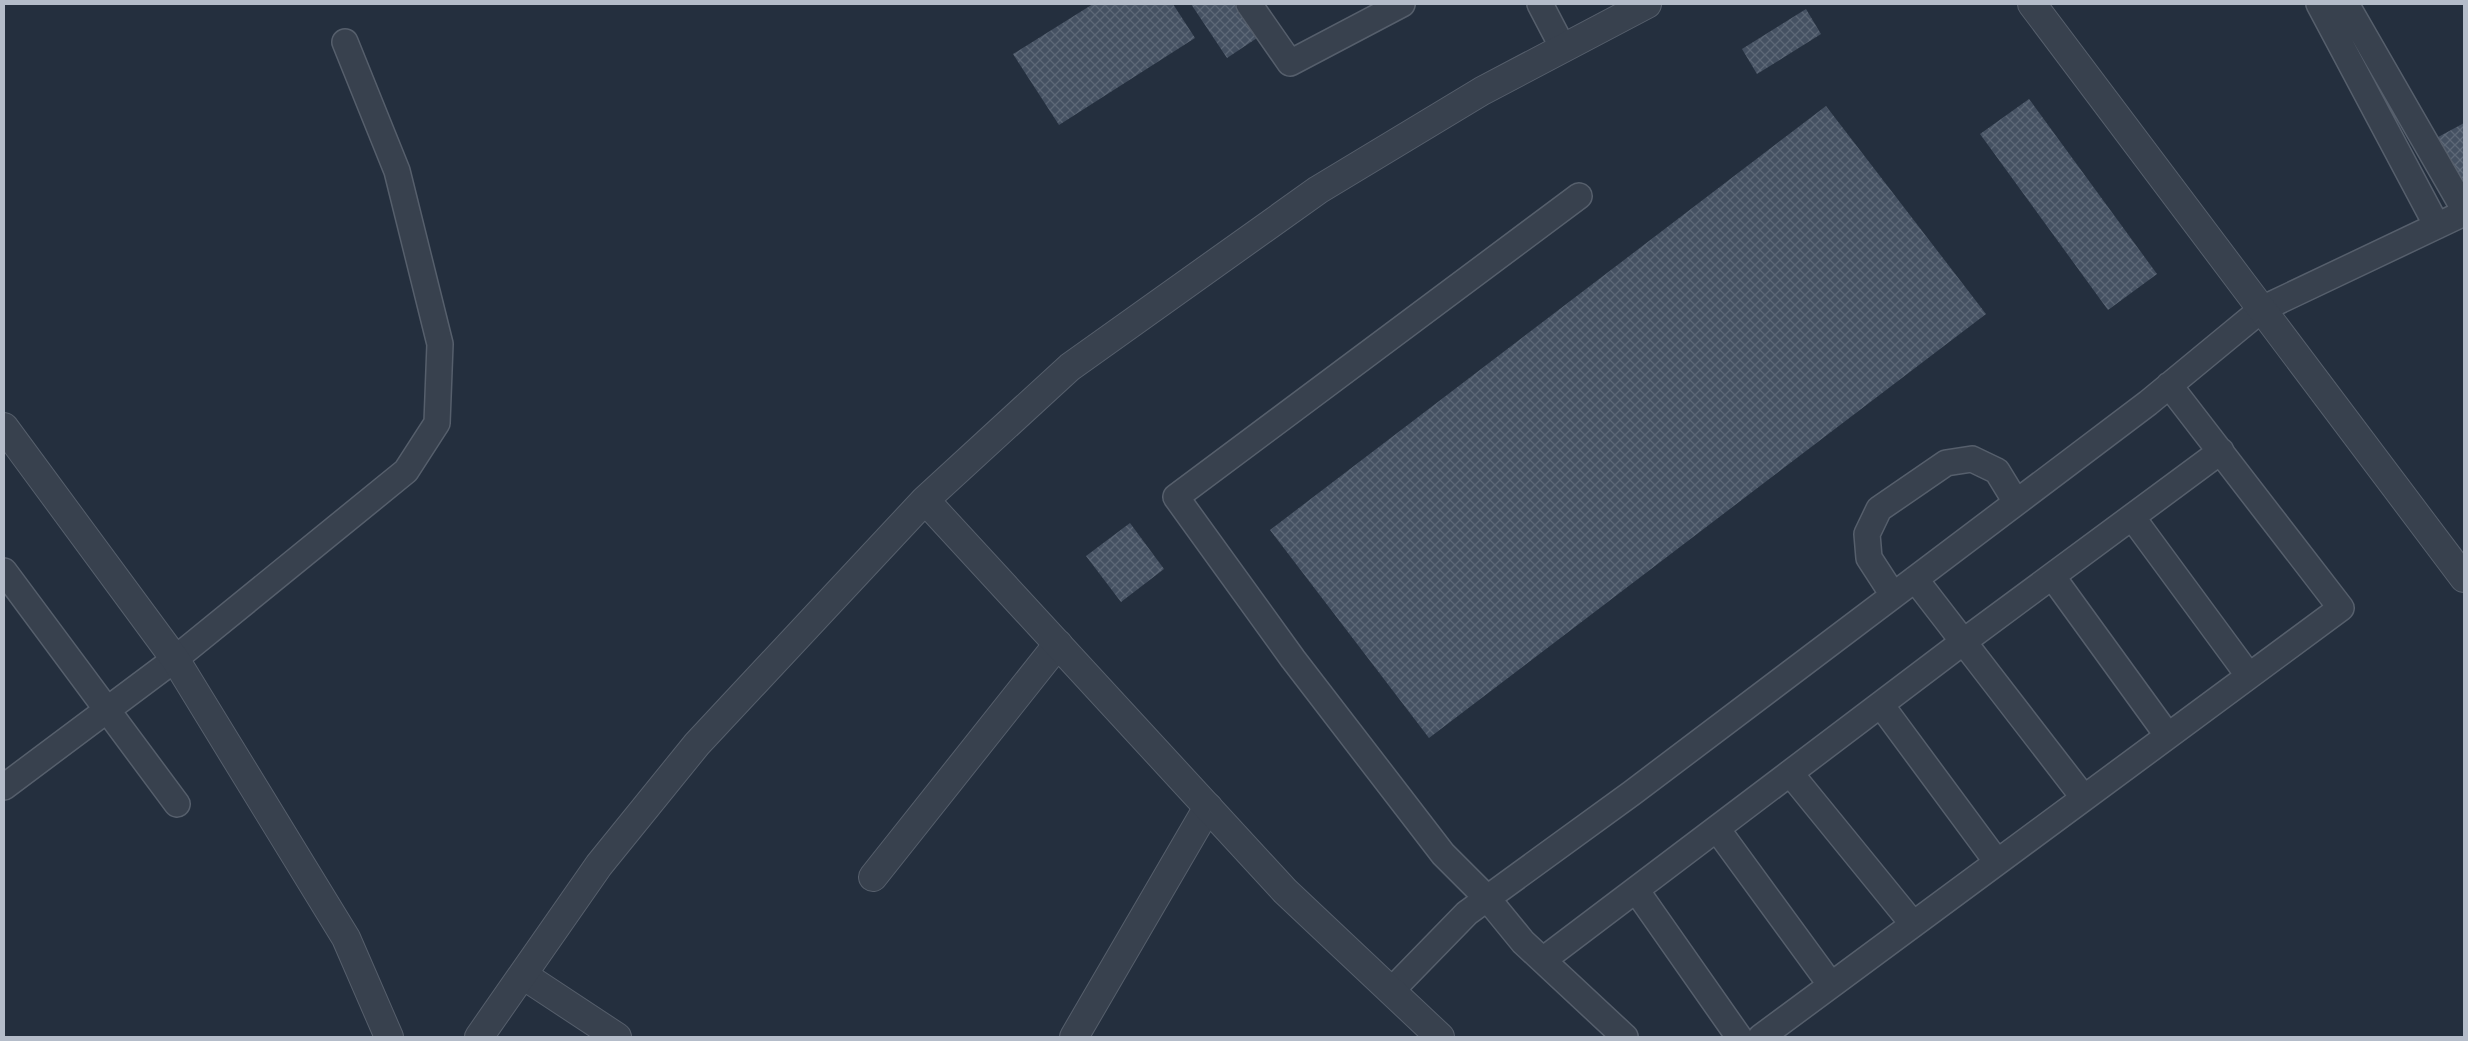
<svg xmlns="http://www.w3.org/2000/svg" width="2468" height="1041" font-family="Barlow,sans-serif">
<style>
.building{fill:url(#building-cross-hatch)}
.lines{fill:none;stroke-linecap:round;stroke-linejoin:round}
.service-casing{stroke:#565f6c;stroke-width:28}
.minor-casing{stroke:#565f6c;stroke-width:30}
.tertiary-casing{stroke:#565f6c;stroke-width:30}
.service{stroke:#38414e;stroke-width:25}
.minor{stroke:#38414e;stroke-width:28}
.tertiary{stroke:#38414e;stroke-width:28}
</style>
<defs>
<pattern id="building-cross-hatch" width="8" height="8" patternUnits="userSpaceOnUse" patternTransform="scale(1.25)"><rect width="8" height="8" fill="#455162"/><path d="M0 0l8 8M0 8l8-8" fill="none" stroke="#5d6877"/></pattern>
</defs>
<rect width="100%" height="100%" fill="#242f3e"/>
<path class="building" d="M1093 4H1173L1195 38 1059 125 1013 54Z
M1191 4H1234L1257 38 1227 58Z
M1806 9 1821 34 1757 74 1742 49Z
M2029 99 2157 274 2108 310 1980 134Z
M1826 106 1986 314 1429 738 1270 530Z
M2464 123V182L2455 188 2429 142Z
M1130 523 1164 569 1121 602 1086 556Z"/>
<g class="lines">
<defs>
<path id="service" d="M1249 4 1290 63 1402 4
M1540 4 1563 48
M2319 4 2437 226
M2346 4 2464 209
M1579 196 1176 497 1293 659 1443 854 1487 898 1523 942 1625 1037
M2132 517 2249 676
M4 571 177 804
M2052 576 2168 736
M1915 579 2084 798
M1893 595 1869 558 1867 534 1879 509 1946 463 1972 459 1997 471 2016 502
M1881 705 1997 862
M1790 773 1913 924
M4 787 175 659 406 471 437 423 440 344 397 171 345 42
M1717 829 1831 985
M1636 890 1739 1037
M1543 960 1963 642 2221 451
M1391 991 1467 913 1632 793 2148 403 2262 309 2464 213
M1761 1037 2341 608 2169 385"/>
<path id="minor" d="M873 877 1058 644
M523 975 617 1037
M1074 1037 1208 807"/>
<path id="tertiary" d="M2032 4 2464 578
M4 427 175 659 346 938 389 1037
M925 500 1285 891 1440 1037
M479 1037 599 865 697 744 925 500 1070 367 1318 190 1482 91 1647 4"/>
</defs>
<use href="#service" class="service-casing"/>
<use href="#minor" class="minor-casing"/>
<use href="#tertiary" class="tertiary-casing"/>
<use href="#service" class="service"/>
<use href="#minor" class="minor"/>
<use href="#tertiary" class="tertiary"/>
</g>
<rect width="2468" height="1041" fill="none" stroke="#b4bcc9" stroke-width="10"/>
</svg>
